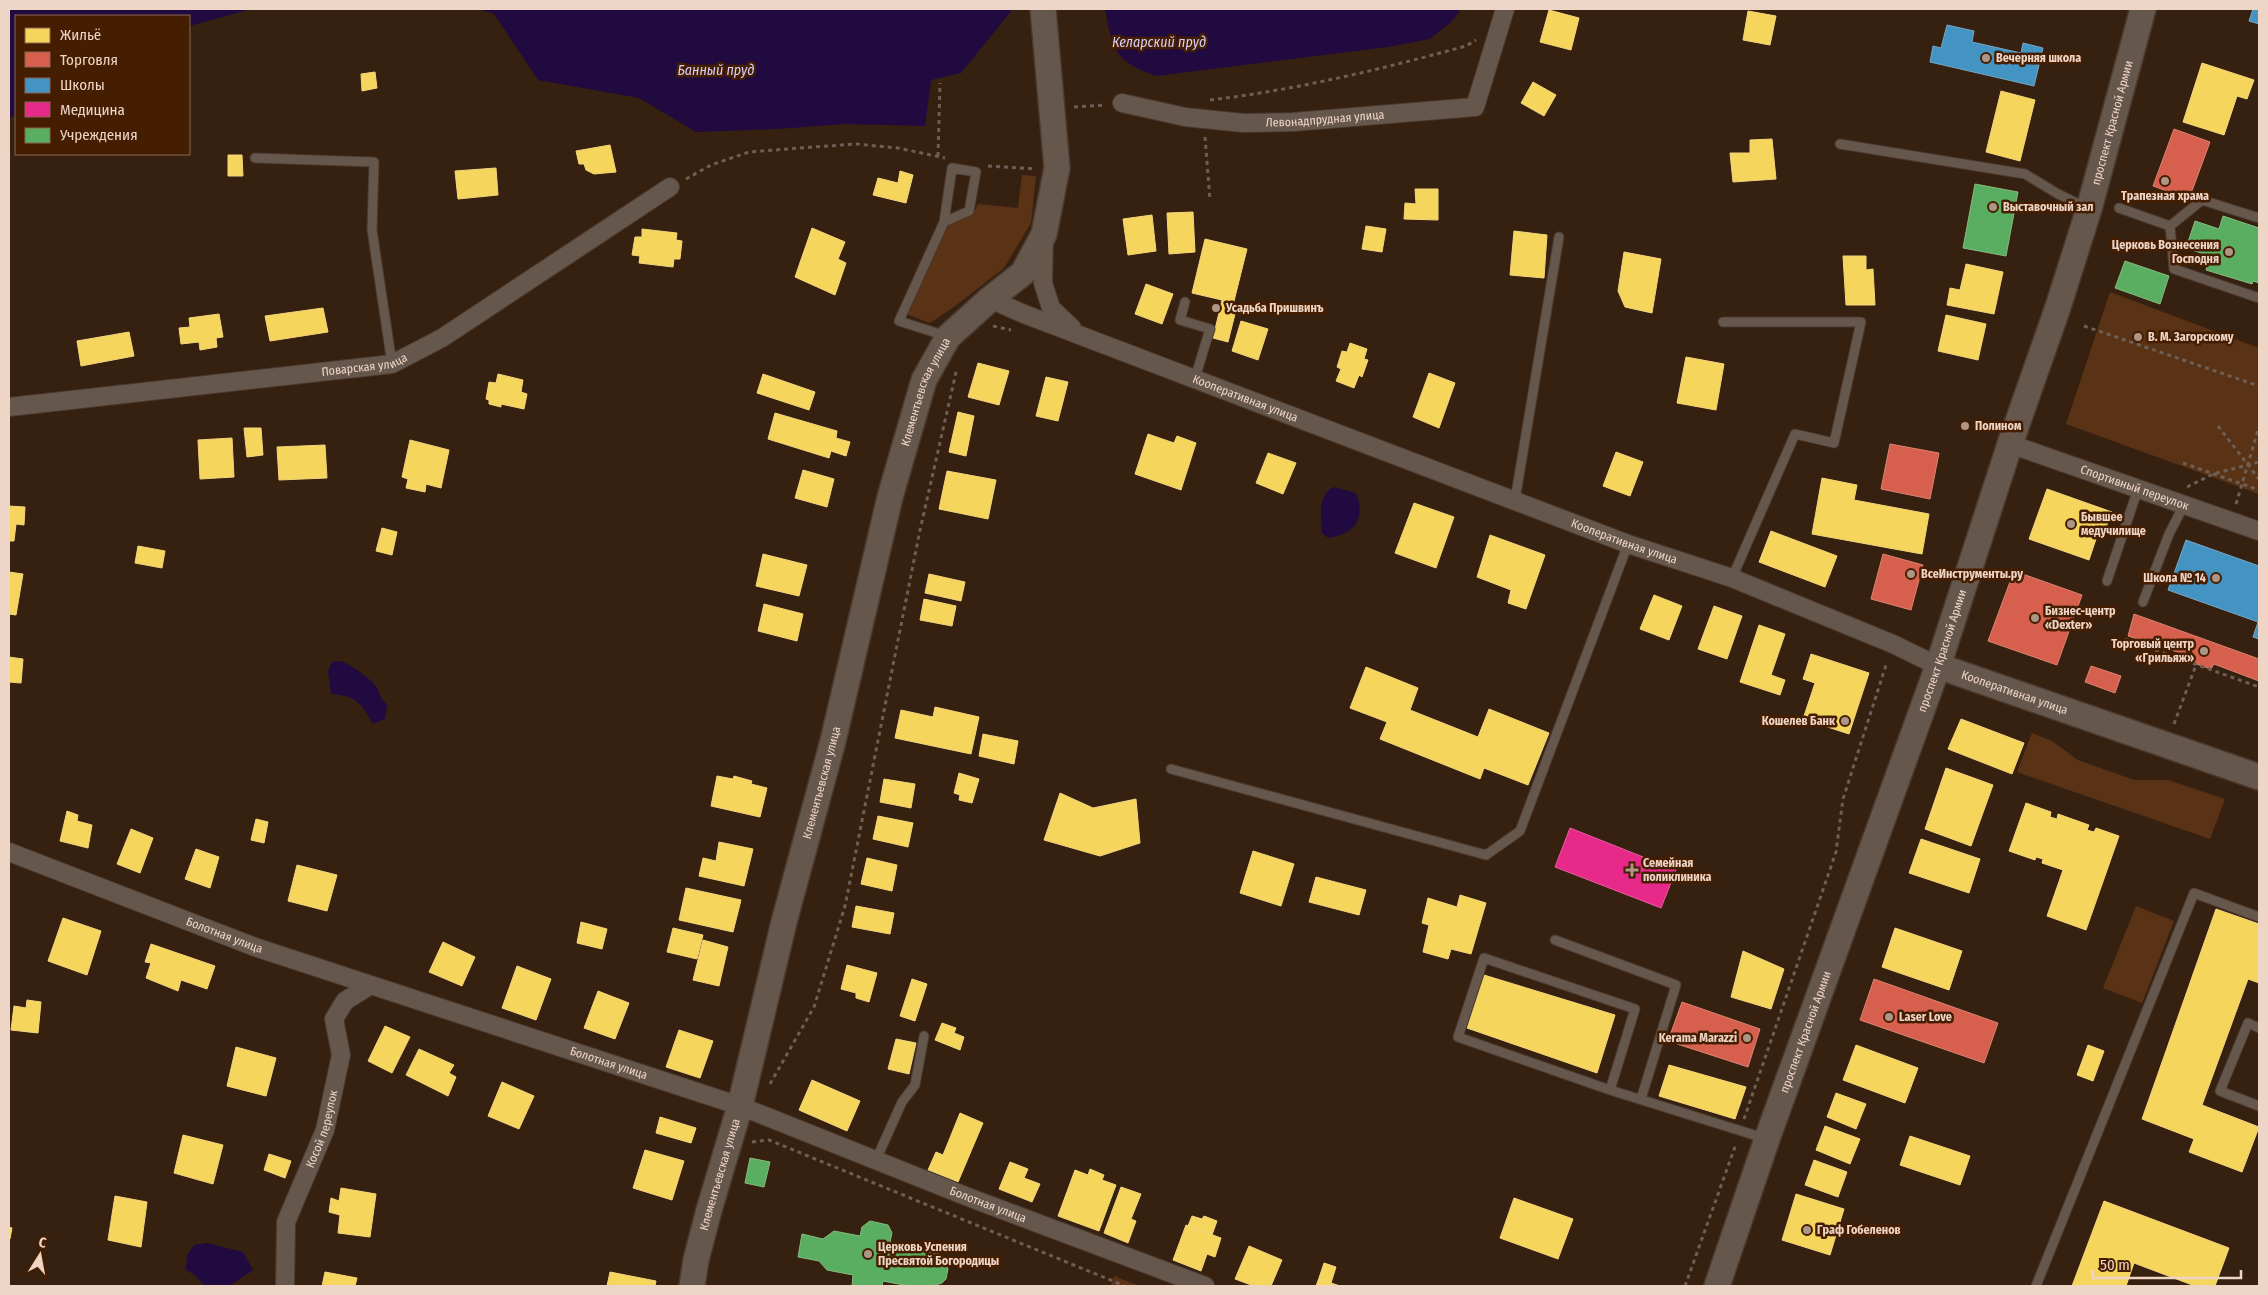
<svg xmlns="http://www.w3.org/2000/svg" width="2268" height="1295" font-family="'Fira Sans Condensed',sans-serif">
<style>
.green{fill:#5a3216}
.water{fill:#200a40}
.homes{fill:#f6d55c;stroke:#f4d57c}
.shops{fill:#d6604d;stroke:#de8371}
.schools{fill:#4393c3;stroke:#77a7c4}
.health{fill:#e7298a;stroke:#e95d9c}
.public{fill:#5aae61;stroke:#87ba7f}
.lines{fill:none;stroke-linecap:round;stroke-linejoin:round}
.lane-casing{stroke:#4a392f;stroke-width:11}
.street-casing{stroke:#4a392f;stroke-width:20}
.secondary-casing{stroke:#4a392f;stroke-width:28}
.path{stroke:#6d5f55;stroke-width:3;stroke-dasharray:4 4;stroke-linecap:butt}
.lane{stroke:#66574c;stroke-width:9}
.street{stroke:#66574c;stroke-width:18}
.secondary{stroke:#66574c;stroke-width:25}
.poi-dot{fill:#ae9687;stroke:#451e02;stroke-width:2}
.labels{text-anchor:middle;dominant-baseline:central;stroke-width:5;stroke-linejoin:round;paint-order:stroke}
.poi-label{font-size:12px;font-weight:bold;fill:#efd5c6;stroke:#451e02;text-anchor:start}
.street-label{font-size:12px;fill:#efd5c6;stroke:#451e02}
.water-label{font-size:14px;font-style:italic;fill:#d8d0fe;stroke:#451e02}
</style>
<rect width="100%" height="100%" fill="#362111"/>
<path class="green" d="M1022 175 1036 176 1031 223 1004 268 954 307 930 323 906 314 946 227 974 212 978 204 1018 208Z
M2110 292 2259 348V494L2066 424Z
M2032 733 2052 741 2078 760 2134 780H2168L2225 799 2210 839 2017 772Z
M2136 906 2174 921 2142 1003 2103 988Z
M1114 1276 1140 1286H1111Z"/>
<path class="water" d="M9 9H252L189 26V16H16V115L9 118Z
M478 9H1013L961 73 931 80 925 126 845 124 778 129 696 132 639 98 538 80 494 14Z
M1105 9H1461L1451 22 1430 39 1388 47 1156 76C1114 61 1113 50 1105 9Z
M1334 487 1356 493C1366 518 1355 535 1328 538L1322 533C1322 517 1316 495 1334 487Z
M341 661C350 664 373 680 377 688 381 696 380 698 387 705L385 719 373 724C361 703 357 696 331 694L328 671 332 662Z
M207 1243 243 1252 253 1270 231 1285H204L195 1275 186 1270 187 1255 194 1245Z"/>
<path class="homes" d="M1549 10 1579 18 1571 50 1540 42Z
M1748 11 1776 16 1770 45 1743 40Z
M2202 63 2254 80 2247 99 2237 96 2224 135 2183 122Z
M375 72 377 88 362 91 361 74Z
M1533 82 1556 95 1544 116 1521 103Z
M2001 91 2035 100 2020 161 1986 152Z
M1772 139 1776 179 1733 182 1730 153H1750V140Z
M610 145 616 172 594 174 586 170 584 164H579L576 151Z
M228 155H242L243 176H228Z
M496 168 498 195 458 199 455 171Z
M900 171 913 175 906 203 873 195 878 178 898 183Z
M1415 189H1438V220L1404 219 1405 203 1416 204Z
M1193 212 1195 252 1169 254 1167 213Z
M1152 215 1156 251 1128 255 1123 219Z
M1366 226 1386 229 1382 252 1362 249Z
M812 228 845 242 838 259 846 263 835 295 795 277Z
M642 229 677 233 676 240 682 241 680 259H674L673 267 639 263 640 256 632 255 635 237H642Z
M1514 231 1547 235 1544 278 1510 275Z
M1205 239 1247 249 1233 305 1237 306 1228 342 1213 338 1222 300 1192 293Z
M1624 252 1661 259 1652 313 1625 307 1618 291Z
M1843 256H1866V270L1873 269 1875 305H1846Z
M1966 264 2003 272 1994 314 1947 305 1950 288 1960 290Z
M1146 284 1173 294 1162 324 1135 314Z
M323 308 328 332 270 341 265 316Z
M219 314 223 337 216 338 217 347 200 350 199 342 181 344 179 328 190 327 189 318Z
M1946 315 1986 324 1978 360 1938 351Z
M1241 321 1268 329 1258 360 1232 351Z
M129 332 134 356 81 366 77 341Z
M1350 343 1367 349 1364 359 1368 360 1362 377 1359 375 1354 388 1336 381 1341 369 1337 367 1342 351 1347 352Z
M1686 357 1724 364 1716 410 1677 403Z
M978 363 1009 371 999 405 968 397Z
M1429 373 1455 383 1439 428 1413 417Z
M498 374 523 380 521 392 527 394 524 409 501 404V407L489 404V400L486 399 489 382 496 383Z
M763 374 815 392 809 410 757 393Z
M1046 377 1068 382 1058 421 1036 416Z
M958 412 974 416 966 456 949 452Z
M775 413 837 431 836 438 850 442 846 456 831 451 829 458 768 439Z
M244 428H261L263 455 247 457Z
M1148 434 1174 443 1177 436 1196 443 1181 490 1135 474Z
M232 438 234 477 200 479 198 440Z
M410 440 449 450 441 488 426 484 425 492 406 488 408 479 402 477Z
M325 445 327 478 279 480 277 447Z
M1616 452 1643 462 1630 496 1603 486Z
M1268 453 1296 463 1283 494 1256 483Z
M803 470 834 479 827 507 795 498Z
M947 471 996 480 988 519 939 509Z
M1822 478 1857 485 1854 500 1929 514 1922 554 1812 534Z
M2047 489 2112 512 2102 538 2097 536 2089 560 2029 539Z
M1414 503 1454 517 1436 568 1395 553Z
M9 506 25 507 24 525 16 524 14 541H9Z
M382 528 397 532 392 555 376 551Z
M1771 531 1837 556 1825 587 1759 562Z
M1490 535 1545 555 1526 609 1508 603 1511 590 1477 577Z
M138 546 165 551 162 568 135 563Z
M763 554 807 565 799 596 756 586Z
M9 572 23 574 16 615 9 614Z
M929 574 965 582 961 601 925 593Z
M1654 595 1682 606 1669 640 1640 629Z
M924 599 956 606 952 626 920 620Z
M764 604 803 614 797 641 758 631Z
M1714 606 1742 616 1727 659 1698 649Z
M1759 625 1785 634 1771 675 1785 680 1780 695 1740 682Z
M1811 654 1869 673 1849 734 1803 719 1815 683 1803 679Z
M9 657 23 659 21 683 9 682Z
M1366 667 1418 688 1410 710 1478 737 1489 709 1549 733 1528 785 1484 768 1480 779 1380 739 1387 722 1350 708Z
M935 707 979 717 971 754 895 738 901 710 933 717Z
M1961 719 2024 743 2012 774 1948 749Z
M983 734 1018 741 1014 764 979 756Z
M1946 768 1993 785 1971 846 1925 829Z
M959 773 979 779 972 803 959 800 960 795 954 793Z
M717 776 733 779 734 776 752 781 751 784 767 788 760 817 711 806Z
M884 779 915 784 911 808 880 802Z
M1060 793 1093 808 1136 799 1140 843 1100 856 1044 840Z
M2026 803 2051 812 2050 817 2057 819 2058 814 2089 825 2087 830 2094 832 2096 828 2119 836 2086 930 2047 916 2063 870 2042 863 2043 859 2036 857 2035 860 2009 851Z
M67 811 78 815 77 821 92 825 88 848 60 841Z
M878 816 913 823 908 847 873 839Z
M256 819 268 822 264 843 251 840Z
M131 829 153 838 140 873 117 864Z
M1921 839 1980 859 1969 893 1909 873Z
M719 842 753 849 744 886 699 876 703 858 716 861Z
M196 849 219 857 210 888 185 879Z
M1253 851 1294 864 1281 906 1240 893Z
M867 858 897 865 892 891 861 884Z
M297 865 337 875 327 911 288 901Z
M1316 877 1366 890 1359 915 1309 902Z
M686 888 741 900 733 932 679 920Z
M1460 895 1486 903 1471 954 1451 949 1448 959 1423 952 1429 925 1422 923 1428 898 1457 907Z
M856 906 894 913 890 934 852 927Z
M2216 909 2259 924V983L2248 979 2202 1105 2259 1127 2242 1172 2189 1152 2194 1139 2142 1119Z
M63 918 101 931 87 975 48 961Z
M581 922 607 929 602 949 577 943Z
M673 928 703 935 697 959 667 952Z
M1895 928 1962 951 1949 990 1882 967Z
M703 940 728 947 719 986 693 980Z
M443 942 475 957 462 986 429 972Z
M151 944 215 966 207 989 181 980 178 991 146 978 151 963 145 962Z
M1743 951 1784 969 1771 1009 1731 997Z
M847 965 877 973 869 1002 856 998V993L841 989Z
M517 966 551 979 536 1020 502 1008Z
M1484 975 1615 1015 1597 1073 1467 1028Z
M912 979 927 984 915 1021 900 1016Z
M598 991 629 1003 615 1039 584 1028Z
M27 1000 41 1002 38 1033 11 1030 14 1006 26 1008Z
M942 1023 956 1028 954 1033 964 1037 960 1050 935 1040Z
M385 1026 410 1037 392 1073 368 1061Z
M679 1030 713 1041 700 1078 666 1067Z
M896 1039 916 1043 909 1074 888 1069Z
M1856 1045 1918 1068 1905 1103 1843 1080Z
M2088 1045 2104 1051 2093 1081 2077 1075Z
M236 1047 276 1058 266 1096 227 1086Z
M419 1049 454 1065 449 1073 456 1077 448 1096 406 1075Z
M1669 1065 1746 1087 1735 1119 1659 1096Z
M812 1080 860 1101 847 1131 799 1110Z
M502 1082 534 1096 519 1129 488 1116Z
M1836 1093 1866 1104 1856 1129 1827 1117Z
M960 1113 983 1123 958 1182 928 1170 936 1152 943 1155Z
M660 1117 696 1128 691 1143 656 1133Z
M1825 1126 1860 1139 1850 1164 1816 1150Z
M183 1135 223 1145 213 1184 174 1173Z
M1910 1136 1970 1156 1960 1185 1900 1165Z
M645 1150 684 1161 672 1200 633 1188Z
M269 1154 291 1161 285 1178 264 1170Z
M1814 1160 1847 1172 1838 1197 1805 1185Z
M1010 1162 1028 1169 1024 1178 1040 1184 1032 1202 999 1189Z
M1090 1169 1104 1175 1102 1180 1116 1185 1099 1231 1058 1216 1075 1170 1088 1175Z
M1121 1187 1141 1194 1131 1219 1136 1221 1128 1243 1104 1233Z
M341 1188 376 1194 370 1237 338 1233 340 1215 329 1212 331 1198 339 1201Z
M1796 1194 1844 1209 1830 1255 1782 1240Z
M115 1196 147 1202 141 1247 108 1240Z
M1514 1198 1573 1219 1558 1259 1500 1238Z
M2104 1201 2229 1248 2215 1286H2195L2134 1263 2126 1286H2072Z
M1192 1216 1202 1219 1204 1216 1217 1221 1212 1235 1188 1226Z
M1186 1225 1221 1238 1215 1257 1207 1254 1201 1271 1173 1260Z
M9 1227 12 1228 10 1239H9Z
M1249 1246 1282 1260 1271 1286H1254L1235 1279Z
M1324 1263 1336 1267 1331 1283 1319 1278Z
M325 1272 357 1278 355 1286H322Z
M610 1272 656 1281 655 1286H607Z
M1319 1278 1331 1283 1340 1286H1316Z"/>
<path class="shops" d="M2174 129 2210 142 2189 199 2153 186Z
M1890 444 1939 453 1930 499 1881 489Z
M1883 554 1923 565 1911 610 1871 599Z
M2014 571 2082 595 2057 665 1988 641Z
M2134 614 2259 659V681L2214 664 2211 669 2182 659 2184 654 2128 636Z
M2091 666 2121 676 2115 693 2085 682Z
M1874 979 1998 1023 1984 1063 1860 1020Z
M1682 1002 1760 1029 1748 1067 1668 1041Z"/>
<path class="schools" d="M2253 9H2259V24L2249 21Z
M1947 25 1974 31 1972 42 2021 53 2023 43 2043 48 2034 86 1930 62 1933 46 1941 48Z
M2186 540 2259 566V639L2253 637 2258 622 2168 590Z"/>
<path class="health" d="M1570 828 1676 870 1661 908 1555 867Z"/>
<path class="public" d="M1975 184 2018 192 2006 256 1963 248Z
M2223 216 2259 228V283L2253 281 2252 284 2206 270 2210 256 2186 248 2195 221 2219 229Z
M2125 261 2169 276 2160 304 2115 288Z
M750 1158 770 1162 764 1187 745 1183Z
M870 1221 888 1225 892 1233 890 1242 939 1252 938 1258 946 1263 948 1269 946 1279 942 1283 932 1286H909L883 1281 882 1286H852L853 1275 827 1270 819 1261 798 1257 802 1234 823 1239 834 1231 860 1236 862 1227Z"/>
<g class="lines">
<defs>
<path id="lane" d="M1840 144 2025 174 2058 194 2087 208
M255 158 374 162 372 230 392 364
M2119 208 2170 226 2174 269 2259 298
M944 222 969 211 976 172 952 168 944 222 899 321 946 336
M2170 226 2202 200 2259 218
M1185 302 1180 320 1210 329 1195 378
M1723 322H1861L1834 443 1795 434 1732 578
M1515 500 1559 237
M2107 581 2138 489
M2143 602 2169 534 2184 505
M1171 769 1486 855 1520 831 1628 544
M1555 940 1676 985 1641 1099
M2259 1028 2248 1023 2220 1091 2259 1106
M1610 1090 1635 1009 1484 958 1458 1037 1610 1090 1767 1139
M876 1160 902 1102 915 1085 924 1036
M2036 1286 2194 893 2259 917"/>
<g id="street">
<path id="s1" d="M1122 103 1185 117 1243 123 1293 122 1475 107 1505 9"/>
<path d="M1044 237 1043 283 1051 308 1072 328"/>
<path id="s2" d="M990 299 1024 314 1628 544 1732 578 1893 644 1938 666"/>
<path id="s3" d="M9 407 392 364 442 338 670 187"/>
<path id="s4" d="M2010 444 2259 531"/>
<path id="s5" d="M9 852 255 947 740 1106 968 1197 1205 1286"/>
<path id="s6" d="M285 1286 286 1222 325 1130 341 1055 334 1019 345 1001 369 986"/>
</g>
<g id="secondary">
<path id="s7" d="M1938 666 2259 777"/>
<path id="s8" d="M692 1286 696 1260 709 1210 740 1106 784 922 833 741 890 497 924 380 948 337 990 299 1023 273 1044 234 1057 168 1043 9"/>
<path id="s9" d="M1717 1286 1767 1139 1938 666 2010 444 2058 307 2089 209 2143 9"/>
</g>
</defs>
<use href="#lane" class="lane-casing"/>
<use href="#street" class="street-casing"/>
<use href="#secondary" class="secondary-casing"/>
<path class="path" d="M1210 100C1296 90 1382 69 1466 46L1476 40
M1074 107 1105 105
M1205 137 1210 200
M938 156 940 83
M988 166 1036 169
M686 179 711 165 749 152 813 147 856 144 898 148 945 158
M993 326 1011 330
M2084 326 2259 386
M2218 426 2259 479
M2183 463 2259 490
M2187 487 2213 474 2259 462
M2236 504 2259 427
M2125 639 2259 687
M2174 724 2196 665
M770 1084 814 1007 845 906 920 530 957 368
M1744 1119 1836 852 1843 799 1887 662
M752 1142 769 1140 1125 1286
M1685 1286 1736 1144"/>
<use href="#lane" class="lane"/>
<use href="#street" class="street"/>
<use href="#secondary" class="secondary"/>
</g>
<g class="poi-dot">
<circle cx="1986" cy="58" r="5"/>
<circle cx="2165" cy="181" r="5"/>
<circle cx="1993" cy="207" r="5"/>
<circle cx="2229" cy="252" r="5"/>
<circle cx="1216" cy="308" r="5"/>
<circle cx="2138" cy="337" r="5"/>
<circle cx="1965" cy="426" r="5"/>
<circle cx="2071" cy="524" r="5"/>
<circle cx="1911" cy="574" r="5"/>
<circle cx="2216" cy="578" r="5"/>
<circle cx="2035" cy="618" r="5"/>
<circle cx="2204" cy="651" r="5"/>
<circle cx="1845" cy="721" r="5"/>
<path d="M1629.5 862.5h5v5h5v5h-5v5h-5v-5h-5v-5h5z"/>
<circle cx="1889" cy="1017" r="5"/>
<circle cx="1747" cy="1038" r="5"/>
<circle cx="1807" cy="1230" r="5"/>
<circle cx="868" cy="1254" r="5"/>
</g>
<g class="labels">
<g class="poi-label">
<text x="1996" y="58">Вечерняя школа</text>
<text x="2165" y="196" text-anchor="middle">Трапезная храма</text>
<text x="2003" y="207">Выставочный зал</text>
<text x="2219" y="245" text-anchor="end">Церковь Вознесения<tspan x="2219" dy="14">Господня</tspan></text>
<text x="1226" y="308">Усадьба Пришвинъ</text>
<text x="2148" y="337">В. М. Загорскому</text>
<text x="1975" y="426">Полином</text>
<text x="2081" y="517">Бывшее<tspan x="2081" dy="14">медучилище</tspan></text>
<text x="1921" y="574">ВсеИнструменты.ру</text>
<text x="2206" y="578" text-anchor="end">Школа № 14</text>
<text x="2045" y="611">Бизнес-центр<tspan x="2045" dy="14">«Dexter»</tspan></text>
<text x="2194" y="644" text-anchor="end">Торговый центр<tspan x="2194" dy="14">«Грильяж»</tspan></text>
<text x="1835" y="721" text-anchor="end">Кошелев Банк</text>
<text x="1643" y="863">Семейная<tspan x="1643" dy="14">поликлиника</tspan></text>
<text x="1899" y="1017">Laser Love</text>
<text x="1737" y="1038" text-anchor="end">Kerama Marazzi</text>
<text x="1817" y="1230">Граф Гобеленов</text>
<text x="878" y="1247">Церковь Успения<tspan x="878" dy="14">Пресвятой Богородицы</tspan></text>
</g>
<g class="street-label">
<text stroke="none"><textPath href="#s1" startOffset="205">Левонадпрудная улица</textPath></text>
<text stroke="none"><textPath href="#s9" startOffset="1229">проспект Красной Армии</textPath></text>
<text stroke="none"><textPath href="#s3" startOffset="358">Поварская улица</textPath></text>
<text stroke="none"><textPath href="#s8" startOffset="925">Клементьевская улица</textPath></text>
<text stroke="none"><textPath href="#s2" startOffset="274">Кооперативная улица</textPath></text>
<text stroke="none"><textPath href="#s4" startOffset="132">Спортивный переулок</textPath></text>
<text stroke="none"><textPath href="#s2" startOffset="679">Кооперативная улица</textPath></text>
<text stroke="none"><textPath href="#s9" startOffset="674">проспект Красной Армии</textPath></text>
<text stroke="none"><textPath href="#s7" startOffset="81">Кооперативная улица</textPath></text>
<text stroke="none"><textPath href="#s8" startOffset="520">Клементьевская улица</textPath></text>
<text stroke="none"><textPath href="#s5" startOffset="231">Болотная улица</textPath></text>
<text stroke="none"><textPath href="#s9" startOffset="269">проспект Красной Армии</textPath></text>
<text stroke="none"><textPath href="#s5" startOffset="636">Болотная улица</textPath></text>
<text stroke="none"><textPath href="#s6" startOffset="164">Косой переулок</textPath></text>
<text stroke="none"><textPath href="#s8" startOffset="115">Клементьевская улица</textPath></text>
<text stroke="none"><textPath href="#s5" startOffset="1041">Болотная улица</textPath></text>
</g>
<g class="water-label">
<text x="1159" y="42">Келарский пруд</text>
<text x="716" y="70">Банный пруд</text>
</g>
</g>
<rect width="2268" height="1295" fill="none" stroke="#efd5c6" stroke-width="20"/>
<rect x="15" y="15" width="175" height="140" fill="#451e02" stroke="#896750"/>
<rect x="25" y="28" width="25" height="15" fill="#f6d55c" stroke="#896750"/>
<text x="60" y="40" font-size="15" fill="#efd5c6">Жильё</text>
<rect x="25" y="52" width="25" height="15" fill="#d6604d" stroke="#896750"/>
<text x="60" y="65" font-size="15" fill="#efd5c6">Торговля</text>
<rect x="25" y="78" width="25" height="15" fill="#4393c3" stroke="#896750"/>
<text x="60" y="90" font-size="15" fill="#efd5c6">Школы</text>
<rect x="25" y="102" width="25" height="15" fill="#e7298a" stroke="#896750"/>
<text x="60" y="115" font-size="15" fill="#efd5c6">Медицина</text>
<rect x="25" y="128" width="25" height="15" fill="#5aae61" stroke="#896750"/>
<text x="60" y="140" font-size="15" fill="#efd5c6">Учреждения</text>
<g transform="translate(40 1255) rotate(11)" stroke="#451e02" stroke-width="4" paint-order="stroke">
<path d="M0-4L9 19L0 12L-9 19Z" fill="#efd5c6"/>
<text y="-8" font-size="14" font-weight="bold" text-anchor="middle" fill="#efd5c6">С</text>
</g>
<path d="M2093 1270v8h148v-8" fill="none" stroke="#efd5c6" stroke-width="2.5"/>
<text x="2100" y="1270" font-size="15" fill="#efd5c6" stroke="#451e02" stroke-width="4" paint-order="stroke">50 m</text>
</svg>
